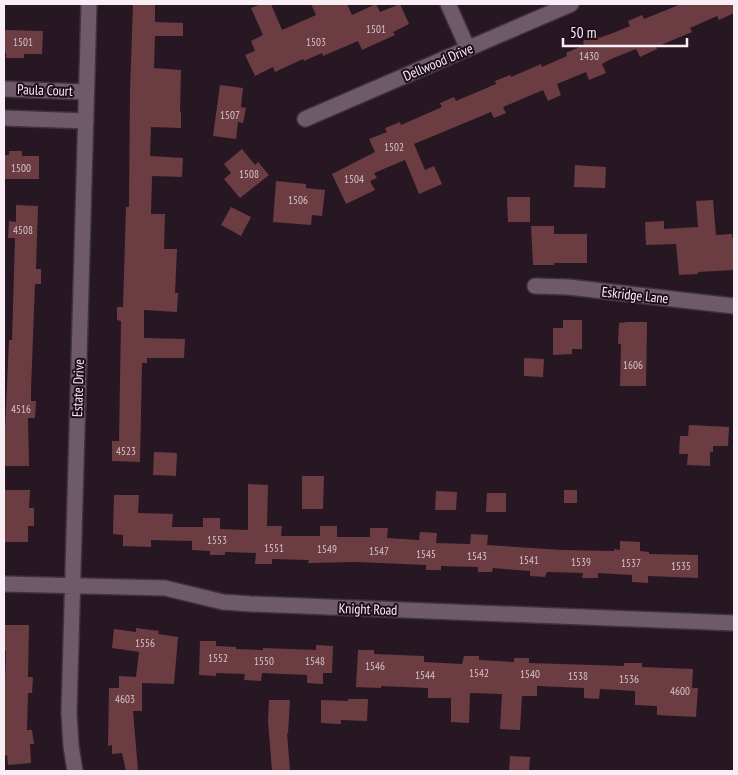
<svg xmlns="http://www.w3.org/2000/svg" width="738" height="775" font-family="'PT Sans Narrow',sans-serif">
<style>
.building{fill:#6b3d43}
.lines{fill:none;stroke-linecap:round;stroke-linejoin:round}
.minor-casing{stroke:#3e323b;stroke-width:18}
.minor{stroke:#6e5a69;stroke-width:15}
.labels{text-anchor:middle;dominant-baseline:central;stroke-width:4;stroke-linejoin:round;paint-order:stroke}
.number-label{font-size:11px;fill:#d6c1c9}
.street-label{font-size:14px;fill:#f9edf6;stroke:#1d0e1a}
</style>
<rect width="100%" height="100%" fill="#271723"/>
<path class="building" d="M133 4H155V22L183 23V36H155L154 68 181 70 180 112H181V128L151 127 150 156 183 158 182 177 152 176 151 214H165L164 249H177L175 293H178L177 312 144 310V338L185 339 184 358H147V363H142L140 462 112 461V441H119L121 321 117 320V307H123L126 207H129L130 91Z
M261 4H271L282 30 316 15 311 4H347L352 15 376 4 380 12 400 4 409 24 393 32 395 35 362 50 358 41 323 56 322 53 304 61 303 59 275 72 273 67 255 76 245 55 255 51 251 41 263 35 251 8Z
M681 4H734V13L719 20 717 16 690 28 692 32 656 47 657 49 640 57 636 49 611 59 602 64 606 73 589 80 586 72 557 84 561 95 548 101 543 90 503 107 506 113 494 118 491 112 414 144 425 170 434 166 442 184 419 194 405 160 374 173 377 178 370 181 375 190 346 204 332 174 375 152 369 139 387 132 385 128 400 122 401 125 442 107 440 103 454 97 456 101 496 84 495 81 510 75 511 77 541 64 542 67 567 56 566 53 584 45 583 41 597 35 599 38 613 33 630 26 628 21 642 15 644 19Z
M4 30 43 31 42 54H24V58H6V53H4Z
M220 85 243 88 241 107 246 108 243 123 238 122 236 139 213 136Z
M242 149 255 165 258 162 269 175 240 198 224 179 231 173 224 164Z
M9 151H22V156H39V179H4V155H9Z
M575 165 606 167 605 188 574 187Z
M276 181 306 184V188L325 190 322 216 312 215 311 225 273 222Z
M507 197H530V222H508Z
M713 200 716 235 732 234V238H734V270L698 272V274L679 275 676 244 646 245 645 222 664 221V229L698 227 696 201Z
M16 205 38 206 36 269H41V284H35L31 389V401H36L35 418H28L29 466H4V431H5L9 340H12L15 238H8L9 221 16 222Z
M231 207 251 217 241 236 221 225Z
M531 226H554V234H587V263H554V265H533Z
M563 320H582V349H572V354L553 355V328H563Z
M628 322H647L646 386H620L621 344H618L619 323Z
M524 358 544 359 543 377 524 376Z
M689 425 729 427 728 446H713V452H710V466L687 465 688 454H679L680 436H688Z
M154 452 177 453 176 476 153 475Z
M302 476H324L323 509H302Z
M248 484 268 485 267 526H282L281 536H320V526H337V537H370V528H388L387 538 419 540 420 532 437 533 436 543 470 544 471 534 488 535 487 545 563 550 614 551V549L620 550V541L640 542V551L649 552V554L698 555V578L648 576V583L632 582V575L598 573V578H582L583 573 547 572 545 577 530 576V571L493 568 492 572H478V567L441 566V570H426V565L357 562 308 563 309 560 272 559V564H255L256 553 225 552V555H210V551L192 550V541L151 540V547L123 546V535L113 534 114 495H139L138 513 173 514 172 527H203V518H220V529L248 530Z
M5 490H30L29 508H34V526H28V542H4Z
M564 490H577V503H564Z
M436 491 457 492 456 510H435Z
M487 493H506V512H486Z
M4 625H29L28 675V677H33L32 693H28L27 730H32L34 744H30L31 763 8 765 7 755 4 756V736H5L4 681H5L6 651H4Z
M136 628 159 631 158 634 178 637 174 684 142 683V711H133L138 771H126L122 753 112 754V745L108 746 109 688H119V676L136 677 139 652 112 648 114 629 136 632Z
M200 641H216V646L236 647V649L263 650V648L316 650V645L333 646 332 673H323V684L307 683V675L262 673 261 681 244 680 245 674 216 673V676L199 675Z
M358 650H374V654L424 656V662L462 664 464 656H479V660L514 662V658H529V663L624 666V663H642V667L693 669 692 688H698L696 717 657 715V706L635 705V691L600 689 599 699 584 698V688L537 686V696H522L520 730 500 729 502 694 470 693 469 723 451 722V698H428V688L381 686V688L356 687Z
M348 699H368L367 721 341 720V724L321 723V700L348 701Z
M269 700H290L288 733H287L290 771H272L268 721Z
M510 756 530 757 529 771H509Z"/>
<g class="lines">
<defs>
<path id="minor" d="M448 4 468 49
M4 89 86 92
M4 118 86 121
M305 119 571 4
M535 286 568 287 734 306
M4 584 165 588 223 602 251 604 734 623
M75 771 71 746 69 713 89 4"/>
</defs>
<use href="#minor" class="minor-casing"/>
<use href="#minor" class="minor"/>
</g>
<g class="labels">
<g class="number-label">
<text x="376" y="29">1501</text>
<text x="23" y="42">1501</text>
<text x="316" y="42">1503</text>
<text x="589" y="56">1430</text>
<text x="230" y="115">1507</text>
<text x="394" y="147">1502</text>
<text x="21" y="168">1500</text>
<text x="249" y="174">1508</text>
<text x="354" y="179">1504</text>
<text x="298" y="200">1506</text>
<text x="23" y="230">4508</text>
<text x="633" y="365">1606</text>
<text x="21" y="409">4516</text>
<text x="126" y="451">4523</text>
<text x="217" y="540">1553</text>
<text x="274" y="548">1551</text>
<text x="327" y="549">1549</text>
<text x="379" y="551">1547</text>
<text x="426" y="554">1545</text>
<text x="477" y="556">1543</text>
<text x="529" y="560">1541</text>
<text x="581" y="562">1539</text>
<text x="631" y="563">1537</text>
<text x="681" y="566">1535</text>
<text x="145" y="643">1556</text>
<text x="218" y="658">1552</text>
<text x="264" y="661">1550</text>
<text x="315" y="661">1548</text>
<text x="375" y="666">1546</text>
<text x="479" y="673">1542</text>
<text x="530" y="674">1540</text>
<text x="425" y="675">1544</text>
<text x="578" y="676">1538</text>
<text x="629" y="679">1536</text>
<text x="680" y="691">4600</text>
<text x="125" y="699">4603</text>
</g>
<g class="street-label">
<text transform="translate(438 62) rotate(-23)">Dellwood Drive</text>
<text transform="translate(45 90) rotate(2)">Paula Court</text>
<text transform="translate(635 295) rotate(6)">Eskridge Lane</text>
<text transform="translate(78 388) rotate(-88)">Estate Drive</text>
<text transform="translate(368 609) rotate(2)">Knight Road</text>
</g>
</g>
<rect width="738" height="775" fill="none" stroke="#f9edf6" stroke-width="10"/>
<path d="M563 38v8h124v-8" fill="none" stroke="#f9edf6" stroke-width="2.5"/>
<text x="570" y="38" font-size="15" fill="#f9edf6" stroke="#1d0e1a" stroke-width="4" paint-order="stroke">50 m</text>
</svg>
